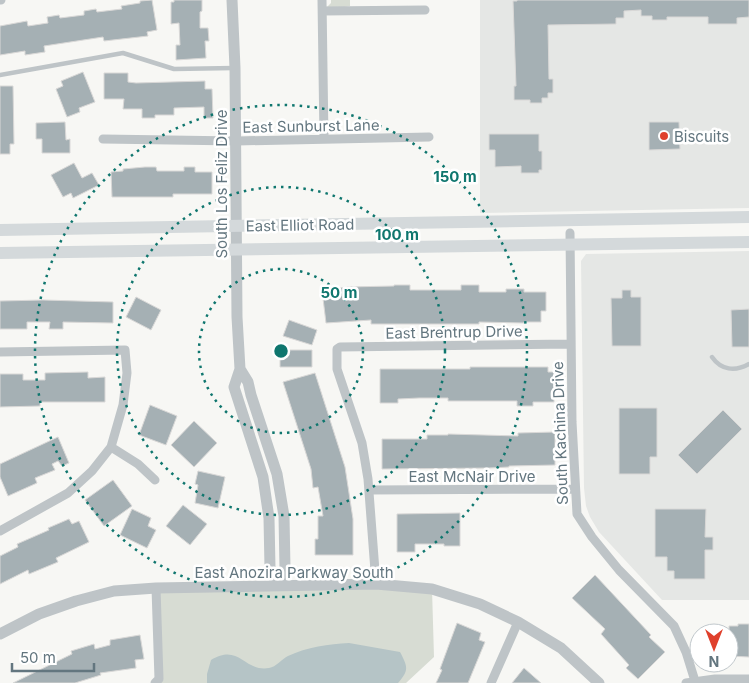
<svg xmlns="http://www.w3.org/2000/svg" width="749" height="683" font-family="Inter,sans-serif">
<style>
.built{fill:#e5e7e5}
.green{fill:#d7dcd3}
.water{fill:#b5c4c6}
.building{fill:#a5b0b4;stroke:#d9d8d7}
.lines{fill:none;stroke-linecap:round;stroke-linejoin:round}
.service{stroke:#bec4c7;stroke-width:4.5}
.minor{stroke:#bec4c7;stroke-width:9}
.tertiary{stroke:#bec4c7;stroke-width:11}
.secondary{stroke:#d4d9db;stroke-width:12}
.ring{fill:none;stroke:#0f766e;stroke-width:2.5;stroke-dasharray:2.5 5}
.poi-dot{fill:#df402c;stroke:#fff;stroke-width:2}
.labels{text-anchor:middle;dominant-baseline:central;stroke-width:5;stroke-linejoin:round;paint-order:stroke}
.street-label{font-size:15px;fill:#63767f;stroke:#fff}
.poi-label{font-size:15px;fill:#63767f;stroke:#fff;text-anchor:start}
.centre{fill:#0f766e;stroke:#fff;stroke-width:2.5}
.ring-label{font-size:15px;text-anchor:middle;font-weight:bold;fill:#0f766e;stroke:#fff;stroke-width:5;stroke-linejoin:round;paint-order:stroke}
</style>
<rect width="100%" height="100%" fill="#f7f7f4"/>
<path class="built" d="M480 0H749V208L480 213Z
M749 251V600H662L599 532 590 517 586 506 584 488 581 261 586 254Z"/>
<path class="green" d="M331 0H350V6L323 11 331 3Z
M156 588 432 589 434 657 406 683H159Z"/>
<path class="water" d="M349 643 400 652C408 667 409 670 398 683H207V674L211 660C240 643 243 672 269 668 276 667 282 659 288 656 307 647 329 644 349 643Z"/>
<path class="building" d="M152 0 157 30 147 32 148 36 104 41 103 37 44 46 45 52 25 55V51L0 55V26L27 21 28 26 48 23 47 17 59 15 60 18 84 15V11L96 9 97 12 122 9 121 6 140 3V1Z
M174 0H202V11L200 12V28H208L209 41H205L206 58 176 60V45H180L179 23 171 24V2H174Z
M517 0H749V17L737 18V24H708V17H667V20H652V16H641V10L624 11V18H616V24L548 25 549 79H553V93H548V98H542V103H530V100H514V86H516L513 1H517Z
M83 72 95 102 79 108 80 112 67 117 56 89 63 86 61 81Z
M104 73H128V82L136 83 205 81V89H212L213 118H204V107L174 108V115H155V118H142V109H123L124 99H104Z
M0 86H13L14 144H10V154H0Z
M65 122 66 140 70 139V153H42V139H36V123Z
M649 122H679L680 149 649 150Z
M489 134H539V151H542V170H539V173H521V166L495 167V150H489Z
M74 163 82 178 92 173 99 185 73 198 71 193 63 197 51 175Z
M145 167H156L157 171H184V167H195V172H212V194H173V197H112L111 172 123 171V169Z
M394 285H410V290H461V285H479V292H506V289H524V292H546V311H541V322H524V323L479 322V324H371V320L326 323 322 290 347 287 394 286Z
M622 290H631V297H641V346H612L611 298H622Z
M136 297 161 310 151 330 126 317Z
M43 300 113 302V323L63 322V329H49L50 322H27V329H0V301Z
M749 309V347H732L731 310Z
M289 320 317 330 312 345 283 336Z
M280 350H312V367H280Z
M470 367H548V372H554V402H533V406H517V401H448V398H419L398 399V403H380V369H470Z
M88 372V378L105 377V402H40V406L0 407V374H23V380H45V373Z
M315 373 345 467 353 519V555H315V539H318V516H323L318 487 313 488 311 469 283 382Z
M150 405 177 416 166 445 139 435Z
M619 408H657V457H650V474H619Z
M723 410 742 429 697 474 678 455Z
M194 421 217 443 194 467 171 445Z
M555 432V465L509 466V467L489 468 382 469V439H427V435H448V434L518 436V433Z
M58 437 69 463 62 466 58 461 52 464 55 470 35 478 37 483 8 496 0 477V464Z
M198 471 225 477 218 508 195 503 198 485 195 484Z
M113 480 132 506 104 526 85 500Z
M183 505 207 524 190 545 166 526Z
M132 509 151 518 148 526 156 530 147 548 120 535Z
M655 509H706L705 537H713V550H705V579H674V571H667V557H655Z
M460 513V546H444V544H415V552H397V514Z
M69 519 72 524 79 521 89 542 56 558 58 562 29 574 28 570 0 584V556L18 547 17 544 49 530 48 528Z
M595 575 651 635 649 637 665 652 638 679 626 668 629 665 601 634 605 629 572 598Z
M457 623 481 633 479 640 485 642 468 683H436L442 670 440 669Z
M738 624H749V657L729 656V626H738Z
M140 635 144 659 135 660 136 668 100 673 101 675 75 683H13L72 654 71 651 94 644 95 649 110 645V640Z
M524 668 541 683H512Z"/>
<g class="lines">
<path class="service" d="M0 75 123 53 174 69 234 68
M712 357C721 370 735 372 749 364"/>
<path class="minor" d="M0 0H1
M322 0 324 139
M323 11 425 10
M103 139 237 141 429 137
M570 233 572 422 577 514 592 537 619 570 674 626 686 652 695 681
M0 352 125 350 127 373 123 405 111 447 92 471 68 493 0 531
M111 447 138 464 155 480
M370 490 575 489
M376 584 368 479 362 443 337 369V349L340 347 571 344
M155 683 159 679 156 588
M491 683 518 622
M686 683 715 679H749"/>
<path class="tertiary" d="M232 0 235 68 237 317 240 369 234 387 263 477 269 518 270 568 277 585
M240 369 248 382 251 395 277 474 284 516 285 569 277 585
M0 634 39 614 76 601 114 591 156 588 376 584 432 589 480 604 518 622 561 648 599 683"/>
<path class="secondary" d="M0 230 749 217
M0 253 749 242"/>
</g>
<g class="ring">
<circle cx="281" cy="351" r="82"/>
<circle cx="281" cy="351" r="164"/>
<circle cx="281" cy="351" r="246"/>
</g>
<circle class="poi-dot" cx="664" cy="136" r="5"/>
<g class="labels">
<g class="street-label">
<text transform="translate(311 126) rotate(-1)">East Sunburst Lane</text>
<text transform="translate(221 184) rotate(-90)">South Los Feliz Drive</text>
<text transform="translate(300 225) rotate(-1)">East Elliot Road</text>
<text transform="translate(454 332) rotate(-1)">East Brentrup Drive</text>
<text transform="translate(560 433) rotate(-92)">South Kachina Drive</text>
<text x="472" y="476">East McNair Drive</text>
<text x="294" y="572">East Anozira Parkway South</text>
</g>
<g class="poi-label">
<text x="674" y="136">Biscuits</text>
</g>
</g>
<circle cx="281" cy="351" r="8" class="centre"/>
<g class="ring-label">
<text x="455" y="182">150 m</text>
<text x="397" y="240">100 m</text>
<text x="339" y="298">50 m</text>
</g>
<g transform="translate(714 648) rotate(180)"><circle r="24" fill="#ffffff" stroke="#c1c8cc"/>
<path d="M0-4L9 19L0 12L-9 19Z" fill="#df402c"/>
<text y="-8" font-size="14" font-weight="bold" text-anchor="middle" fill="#63767f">N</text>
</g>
<path d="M12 663v8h82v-8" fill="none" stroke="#63767f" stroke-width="2.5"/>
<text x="20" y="663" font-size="15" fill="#63767f" stroke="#ffffff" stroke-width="4" paint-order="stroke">50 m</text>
</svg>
